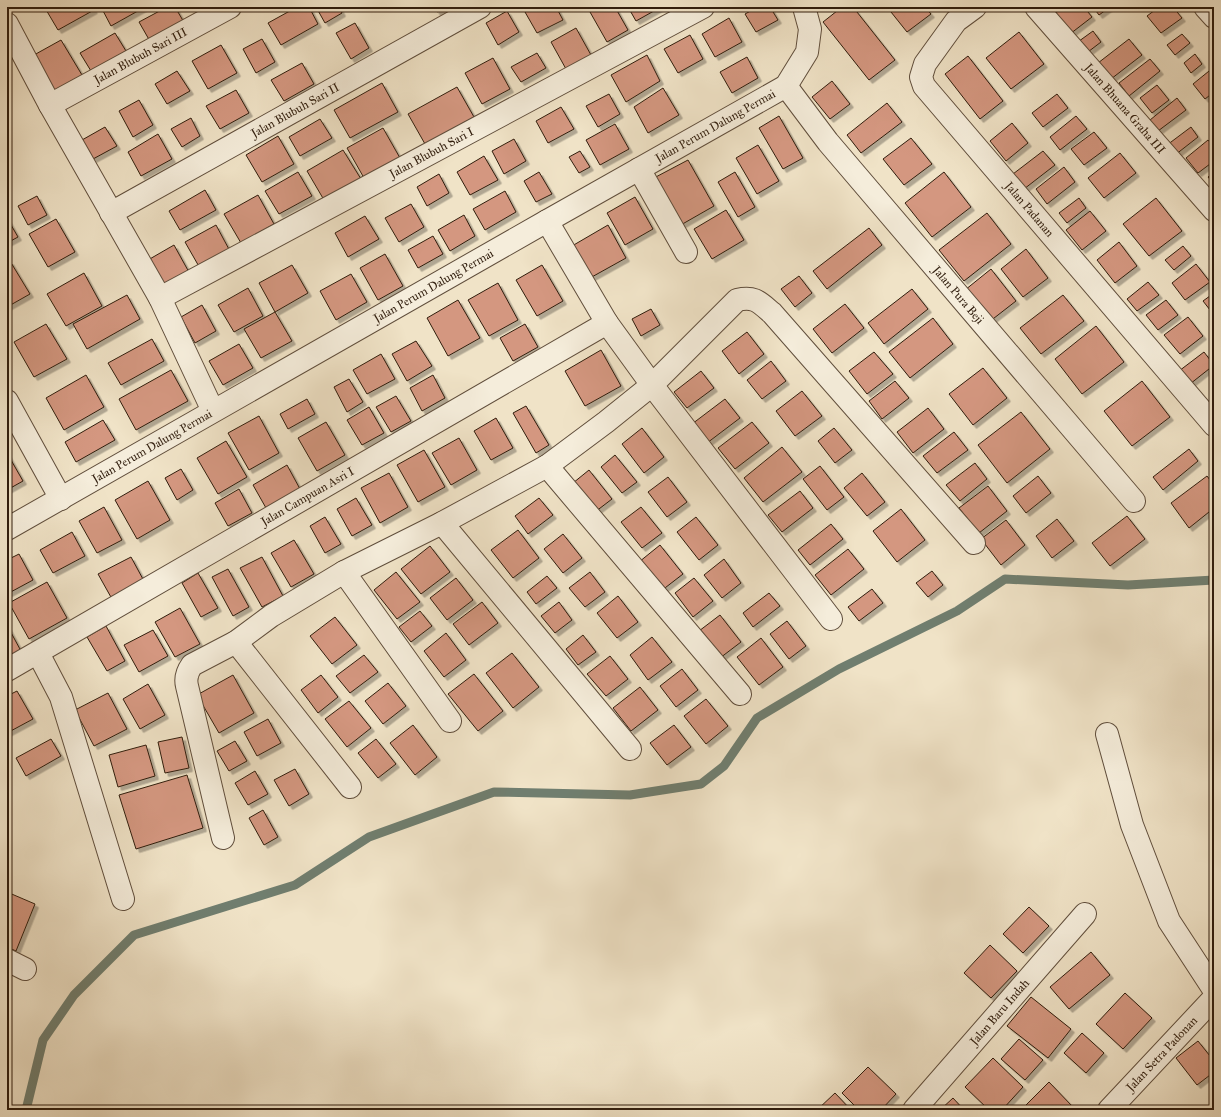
<svg xmlns="http://www.w3.org/2000/svg" width="1221" height="1117" font-family="'IM FELL Great Primer',serif">
<style>
.lines{fill:none;stroke-linecap:round;stroke-linejoin:round}
.stream{stroke:#707e6f;stroke-width:9}
.building{fill:#d49780;stroke:#301d0d;filter:url(#shadow)}
.minor-casing{stroke:#604e3c;stroke-width:24}
.minor{stroke:#f5eddb;stroke-width:22}
.labels{text-anchor:middle;dominant-baseline:central;stroke-width:4;stroke-linejoin:round;paint-order:stroke}
.street-label{font-size:12px;fill:#301d0d;stroke:#f5eddb}
</style>
<defs>
<filter id="shadow"><feDropShadow dx="3.5" dy="3.5" stdDeviation="0" flood-color="#0004"/></filter>
</defs>
<rect width="100%" height="100%" fill="#f0e3c7"/>
<filter id="stains"><feTurbulence type="fractalNoise" baseFrequency=".005" numOctaves="4"/><feColorMatrix values="0 0 0 0 .2 0 0 0 0 .09 0 0 0 0 .02 0 0 0 .5 -.17"/></filter>
<radialGradient id="worn" r=".72"><stop offset=".6" stop-color="#630" stop-opacity="0"/><stop offset="1" stop-color="#630" stop-opacity=".3"/></radialGradient>
<g class="lines">
<path class="stream" d="M26 1110 43 1040 74 995 134 935 295 885 369 837 494 792 630 795 701 784 724 766 757 718 839 669 957 611 1005 579 1128 585 1214 580"/>
</g>
<path class="building" d="M47 7H92L94 10 58 30 45 8Z
M101 7H145L111 26Z
M167 7H175L185 24 151 43 139 22Z
M297 7H309L318 24 281 45 268 23Z
M316 7H339L342 13 325 23Z
M434 7H446L437 12Z
M534 7H556L563 20 537 33 525 12Z
M599 7H615L628 30 607 42 590 12Z
M628 7H661L636 21Z
M758 7H770L778 20 756 32 745 14Z
M842 7H853L895 60 869 80 823 22Z
M887 7H925L931 14 907 32Z
M1064 7H1084L1092 17 1070 34 1054 14Z
M1093 7H1110L1099 15Z
M1159 7H1173L1182 18 1161 33 1147 16Z
M507 11 519 32 498 45 486 23Z
M729 18 742 42 715 57 702 34Z
M355 23 369 48 351 59 336 33Z
M576 28 591 55 566 69 551 42Z
M1093 31 1101 42 1084 55 1075 44Z
M1019 32 1044 64 1011 89 986 58Z
M115 33 126 51 91 71 80 53Z
M1182 34 1190 43 1175 55 1167 45Z
M690 35 703 59 678 73 664 49Z
M262 39 275 62 256 73 243 49Z
M1129 39 1142 55 1111 79 1098 63Z
M61 40 82 75 54 91 34 55Z
M221 45 237 73 208 89 192 61Z
M537 53 546 68 521 82 511 67Z
M1195 54 1202 64 1191 73 1184 63Z
M647 55 660 81 626 102 611 75Z
M968 56 1003 101 980 119 945 74Z
M747 57 758 78 732 93 720 72Z
M493 58 510 89 482 104 465 73Z
M1150 59 1160 71 1129 96 1119 83Z
M302 63 314 84 284 101 271 80Z
M1214 67V92L1205 99 1193 84Z
M177 71 190 91 167 104 155 84Z
M832 81 850 104 830 119 812 97Z
M382 83 398 112 350 138 334 110Z
M1157 85 1169 100 1152 113 1140 98Z
M457 87 474 117 425 144 408 114Z
M663 88 679 115 648 133 634 107Z
M236 90 249 113 220 129 206 106Z
M609 94 620 114 598 127 586 106Z
M1057 94 1068 108 1043 127 1032 113Z
M1177 98 1186 110 1158 131 1150 120Z
M139 100 153 125 133 137 119 111Z
M887 103 902 122 861 153 847 135Z
M561 107 574 129 548 143 536 121Z
M779 116 803 158 783 169 759 128Z
M1076 116 1087 129 1060 150 1050 137Z
M191 118 200 136 182 147 171 129Z
M320 119 332 138 300 156 289 137Z
M1012 123 1028 143 1006 161 990 141Z
M615 124 629 149 600 165 586 140Z
M105 127 117 146 93 159 82 140Z
M1191 127 1198 137 1175 155 1167 145Z
M383 128 400 158 364 178 347 148Z
M1094 132 1107 148 1084 165 1071 149Z
M158 134 172 159 141 176 128 152Z
M278 136 294 164 262 182 246 155Z
M911 138 932 164 904 185 883 159Z
M514 139 526 161 504 174 492 151Z
M1208 140 1214 147V161L1198 173 1186 158Z
M758 145 779 181 757 194 736 158Z
M343 150 361 179 324 200 307 171Z
M580 151 590 167 579 173 569 157Z
M1043 151 1055 165 1024 189 1013 174Z
M1120 153 1136 173 1104 198 1088 178Z
M484 156 498 180 470 195 457 172Z
M688 160 714 206 679 226 652 179Z
M1064 167 1075 182 1047 204 1036 189Z
M298 172 312 196 279 214 265 191Z
M539 172 552 194 536 202 524 181Z
M735 172 755 207 738 217 718 182Z
M944 172 971 207 932 237 905 203Z
M1214 172V184L1208 177Z
M439 174 449 193 427 206 417 187Z
M205 190 216 210 180 230 169 211Z
M505 191 516 212 485 230 473 209Z
M258 195 274 224 241 243 224 214Z
M37 196 47 215 28 225 18 206Z
M635 197 653 229 625 245 607 213Z
M1079 198 1086 208 1067 223 1059 213Z
M1156 198 1182 231 1149 256 1123 224Z
M411 204 424 227 399 242 385 218Z
M726 210 744 240 712 259 694 229Z
M1090 211 1106 231 1082 250 1066 230Z
M987 213 1011 244 964 281 939 250Z
M464 215 475 236 450 251 438 230Z
M365 216 379 239 348 257 335 233Z
M7 218 18 237 7 243Z
M56 219 75 252 48 267 29 234Z
M216 225 231 253 201 270 185 242Z
M608 225 626 258 590 278 572 246Z
M869 228 882 245 827 289 813 271Z
M433 236 443 254 418 268 408 250Z
M1119 242 1137 266 1115 283 1097 260Z
M174 245 190 274 165 289 148 260Z
M1183 246 1191 256 1174 270 1165 260Z
M1026 249 1048 278 1023 297 1001 269Z
M385 254 403 286 378 300 360 268Z
M10 261 30 294 7 307V263Z
M1196 264 1210 282 1185 300 1172 283Z
M292 265 308 293 275 312 259 283Z
M542 265 563 301 537 316 516 280Z
M991 269 1016 301 989 322 965 290Z
M84 273 102 306 66 326 47 294Z
M351 274 367 302 336 320 320 291Z
M799 276 812 293 795 307 781 289Z
M1148 282 1159 295 1137 311 1127 299Z
M498 283 518 320 489 336 468 300Z
M248 288 263 316 234 332 218 305Z
M912 289 928 309 884 344 868 323Z
M1214 293V315L1203 301Z
M127 295 140 319 87 349 73 324Z
M1063 295 1084 321 1041 354 1020 328Z
M458 300 480 338 448 356 427 318Z
M1166 300 1178 315 1158 330 1146 315Z
M845 304 864 328 832 353 813 329Z
M202 305 216 331 195 343 181 317Z
M651 309 660 325 641 336 632 319Z
M275 312 292 341 261 358 244 329Z
M1188 317 1203 336 1180 354 1164 335Z
M933 318 953 344 910 378 889 352Z
M46 324 67 359 34 377 14 342Z
M525 324 538 347 513 361 500 338Z
M1096 326 1124 362 1082 394 1055 359Z
M747 332 764 354 739 374 722 351Z
M152 339 164 361 121 385 108 363Z
M416 341 432 366 407 381 392 354Z
M239 344 253 368 223 385 209 361Z
M601 350 621 386 585 406 565 371Z
M874 352 893 374 867 394 849 371Z
M1204 352 1214 365 1190 384 1179 371Z
M381 354 395 379 367 394 353 370Z
M771 361 786 381 762 399 747 380Z
M983 368 1007 398 973 425 949 394Z
M171 370 188 401 136 430 119 399Z
M701 371 714 388 687 408 674 392Z
M86 375 104 407 64 430 46 398Z
M433 375 445 398 422 411 410 388Z
M349 379 363 402 347 412 334 387Z
M895 381 909 398 882 419 869 401Z
M1142 381 1170 417 1132 446 1104 411Z
M802 391 822 416 795 436 776 411Z
M396 396 411 421 391 432 376 407Z
M307 399 315 414 288 429 280 414Z
M725 399 740 418 707 443 692 424Z
M526 406 549 445 536 453 513 413Z
M369 407 384 433 362 445 347 420Z
M928 408 944 429 913 453 897 432Z
M1021 412 1050 449 1007 483 978 445Z
M259 416 279 453 249 470 228 433Z
M496 418 513 448 491 460 474 431Z
M103 420 115 440 76 462 65 442Z
M326 422 345 455 317 471 298 438Z
M752 422 769 443 735 469 718 448Z
M642 428 664 457 644 473 622 444Z
M834 428 852 450 835 463 818 441Z
M954 432 968 450 937 473 923 456Z
M459 438 477 470 451 485 432 453Z
M226 441 247 477 218 494 197 458Z
M782 447 802 472 763 502 744 478Z
M1189 449 1198 461 1163 490 1153 477Z
M424 450 445 487 418 502 397 465Z
M7 453 23 481 7 490Z
M615 455 637 482 622 493 601 467Z
M975 463 987 479 960 501 946 485Z
M287 465 300 489 266 508 253 485Z
M820 466 844 497 827 510 803 479Z
M181 469 193 490 177 500 165 478Z
M589 470 612 499 595 512 573 483Z
M389 473 408 507 380 523 361 488Z
M862 473 885 502 867 516 844 488Z
M1038 476 1051 493 1026 513 1013 496Z
M1207 476 1214 485V508L1189 528 1171 503Z
M668 477 687 502 667 517 648 492Z
M148 481 170 520 137 539 115 500Z
M988 486 1007 511 979 533 959 508Z
M239 489 252 513 228 526 215 503Z
M800 491 813 508 782 532 768 515Z
M356 498 372 525 352 536 337 509Z
M539 498 553 515 528 534 515 516Z
M104 507 122 540 97 553 79 521Z
M641 507 662 533 642 548 621 522Z
M901 509 925 540 897 562 873 531Z
M1127 516 1145 539 1110 566 1092 543Z
M325 517 341 544 325 553 310 526Z
M696 517 718 545 699 560 677 532Z
M1057 519 1074 541 1052 558 1036 536Z
M1006 520 1025 545 1001 565 981 539Z
M831 524 843 539 810 565 798 550Z
M518 530 539 558 513 578 491 550Z
M72 532 85 556 53 573 40 550Z
M563 534 582 558 563 573 544 549Z
M294 540 314 574 291 587 271 553Z
M660 545 683 574 661 591 639 562Z
M430 546 450 572 421 594 401 569Z
M848 549 864 569 831 595 815 575Z
M19 554 33 580 7 594V560Z
M131 557 144 581 112 599 98 574Z
M262 557 283 596 262 607 240 568Z
M724 559 741 583 722 598 704 575Z
M228 569 249 607 233 616 212 577Z
M932 571 943 585 928 597 916 583Z
M396 572 420 602 397 619 374 590Z
M590 572 605 592 585 607 569 588Z
M198 573 218 608 201 617 182 583Z
M547 576 557 588 536 604 527 592Z
M456 578 473 600 447 620 430 598Z
M694 578 713 601 693 617 675 593Z
M47 582 67 618 29 639 9 603Z
M872 589 883 603 859 621 848 607Z
M769 593 780 606 753 627 743 613Z
M618 596 638 622 617 638 597 613Z
M482 602 498 623 469 645 453 624Z
M559 602 572 620 555 633 541 616Z
M180 608 200 644 175 657 155 622Z
M420 611 432 626 411 642 399 627Z
M720 615 741 642 720 658 699 631Z
M335 617 357 645 332 664 310 636Z
M787 621 806 646 789 659 770 634Z
M106 626 125 661 107 671 87 637Z
M8 627 21 651 7 659V628Z
M153 630 168 656 139 672 124 645Z
M446 633 466 660 444 677 424 651Z
M583 635 596 652 578 665 566 649Z
M652 637 672 662 648 680 630 655Z
M761 638 783 667 759 685 737 657Z
M512 653 539 687 513 708 486 673Z
M364 655 378 672 350 693 336 676Z
M610 656 628 679 606 696 587 674Z
M682 669 698 690 676 707 660 686Z
M474 674 503 711 478 731 448 694Z
M233 675 254 713 219 733 197 695Z
M321 675 338 697 318 713 301 690Z
M388 683 406 706 383 724 365 701Z
M148 684 165 715 140 729 123 699Z
M640 687 658 710 631 731 613 708Z
M17 691 33 719 7 733V696Z
M108 693 127 729 94 746 75 710Z
M706 699 728 726 706 744 684 716Z
M349 701 371 728 347 747 325 719Z
M268 719 281 743 257 756 244 732Z
M413 725 437 757 415 775 390 743Z
M674 725 691 747 667 765 650 743Z
M182 737 189 768 165 773 158 742Z
M51 739 61 756 26 776 16 758Z
M376 739 396 764 378 778 358 753Z
M235 741 247 761 229 771 217 751Z
M146 745 155 776 118 787 109 755Z
M295 769 309 794 289 806 274 780Z
M255 771 268 794 248 805 235 783Z
M187 775 203 828 136 849 119 795Z
M263 810 278 837 264 845 249 818Z
M7 892 35 904 16 951 7 947Z
M1029 907 1049 926 1023 953 1003 934Z
M990 945 1017 971 991 998 964 973Z
M1091 952 1110 975 1069 1009 1050 987Z
M1125 993 1152 1018 1123 1049 1096 1024Z
M1031 997 1071 1029 1048 1058 1007 1026Z
M1082 1033 1104 1053 1086 1073 1064 1053Z
M1019 1039 1043 1060 1025 1080 1001 1059Z
M1198 1041 1214 1061V1072L1197 1085 1176 1058Z
M993 1058 1023 1087 1002 1110H989L965 1087Z
M868 1067 896 1094 881 1110H859L842 1093Z
M1049 1082 1072 1106 1069 1110H1021Z
M835 1093 851 1110H817Z
M953 1098 964 1110H940Z"/>
<g class="lines">
<defs>
<g id="minor">
<path id="s1" d="M975 7 956 21 925 64 921 77 924 86 1214 425"/>
<path id="s2" d="M1036 7 1214 210"/>
<path d="M1205 7 1214 17"/>
<path d="M7 24 50 105 160 298 213 411"/>
<path id="s3" d="M786 86 828 142 1134 501"/>
<path id="s4" d="M50 105 230 7"/>
<path d="M639 169 686 252"/>
<path id="s5" d="M111 213 480 7"/>
<path d="M547 221 607 323 652 385 831 619"/>
<path id="s6" d="M160 298 703 7"/>
<path d="M7 401 61 499"/>
<path d="M547 466 740 694"/>
<path d="M442 523 630 749"/>
<path id="s7" d="M7 529 547 221 786 86 807 52 810 29 804 7"/>
<path d="M344 572 450 721"/>
<path d="M236 642 350 787"/>
<path d="M38 653 61 697 123 899"/>
<path id="s8" d="M7 670 607 323"/>
<path d="M1107 734 1132 825 1169 921 1214 990"/>
<path d="M223 838 187 686C185 678 187 672 192 665L236 642 271 616 344 572 442 523 547 466 606 422 652 385 737 300C755 296 759 302 772 313L974 543"/>
<path d="M7 960 25 969"/>
<path id="s9" d="M914 1110 1085 914"/>
<path id="s10" d="M1109 1110 1214 998"/>
</g>
</defs>
<use href="#minor" class="minor-casing"/>
<use href="#minor" class="minor"/>
</g>
<g class="labels">
<g class="street-label">
<text stroke="none"><textPath href="#s4" startOffset="103">Jalan Blubuh Sari III</textPath></text>
<text stroke="none"><textPath href="#s2" startOffset="135">Jalan Bhuana Graha III</textPath></text>
<text stroke="none"><textPath href="#s5" startOffset="211">Jalan Blubuh Sari II</textPath></text>
<text stroke="none"><textPath href="#s7" startOffset="815">Jalan Perum Dalung Permai</textPath></text>
<text stroke="none"><textPath href="#s6" startOffset="308">Jalan Blubuh Sari I</textPath></text>
<text stroke="none"><textPath href="#s1" startOffset="262">Jalan Padanan</textPath></text>
<text stroke="none"><textPath href="#s7" startOffset="491">Jalan Perum Dalung Permai</textPath></text>
<text stroke="none"><textPath href="#s3" startOffset="271">Jalan Pura Beji</textPath></text>
<text stroke="none"><textPath href="#s7" startOffset="167">Jalan Perum Dalung Permai</textPath></text>
<text stroke="none"><textPath href="#s8" startOffset="347">Jalan Campuan Asri I</textPath></text>
<text stroke="none"><textPath href="#s9" startOffset="130">Jalan Baru Indah</textPath></text>
<text stroke="none"><textPath href="#s10" startOffset="77">Jalan Setra Padonan</textPath></text>
</g>
</g>
<rect width="1221" height="1117" fill="none" stroke="#f0e3c7" stroke-width="24"/>
<rect x="8" y="8" width="1205" height="1101" fill="none" stroke="#301d0d" stroke-width="2"/>
<rect x="12" y="12" width="1197" height="1093" fill="none" stroke="#301d0d"/>
<rect width="100%" height="100%" filter="url(#stains)"/>
<rect width="100%" height="100%" fill="url(#worn)"/>
</svg>
